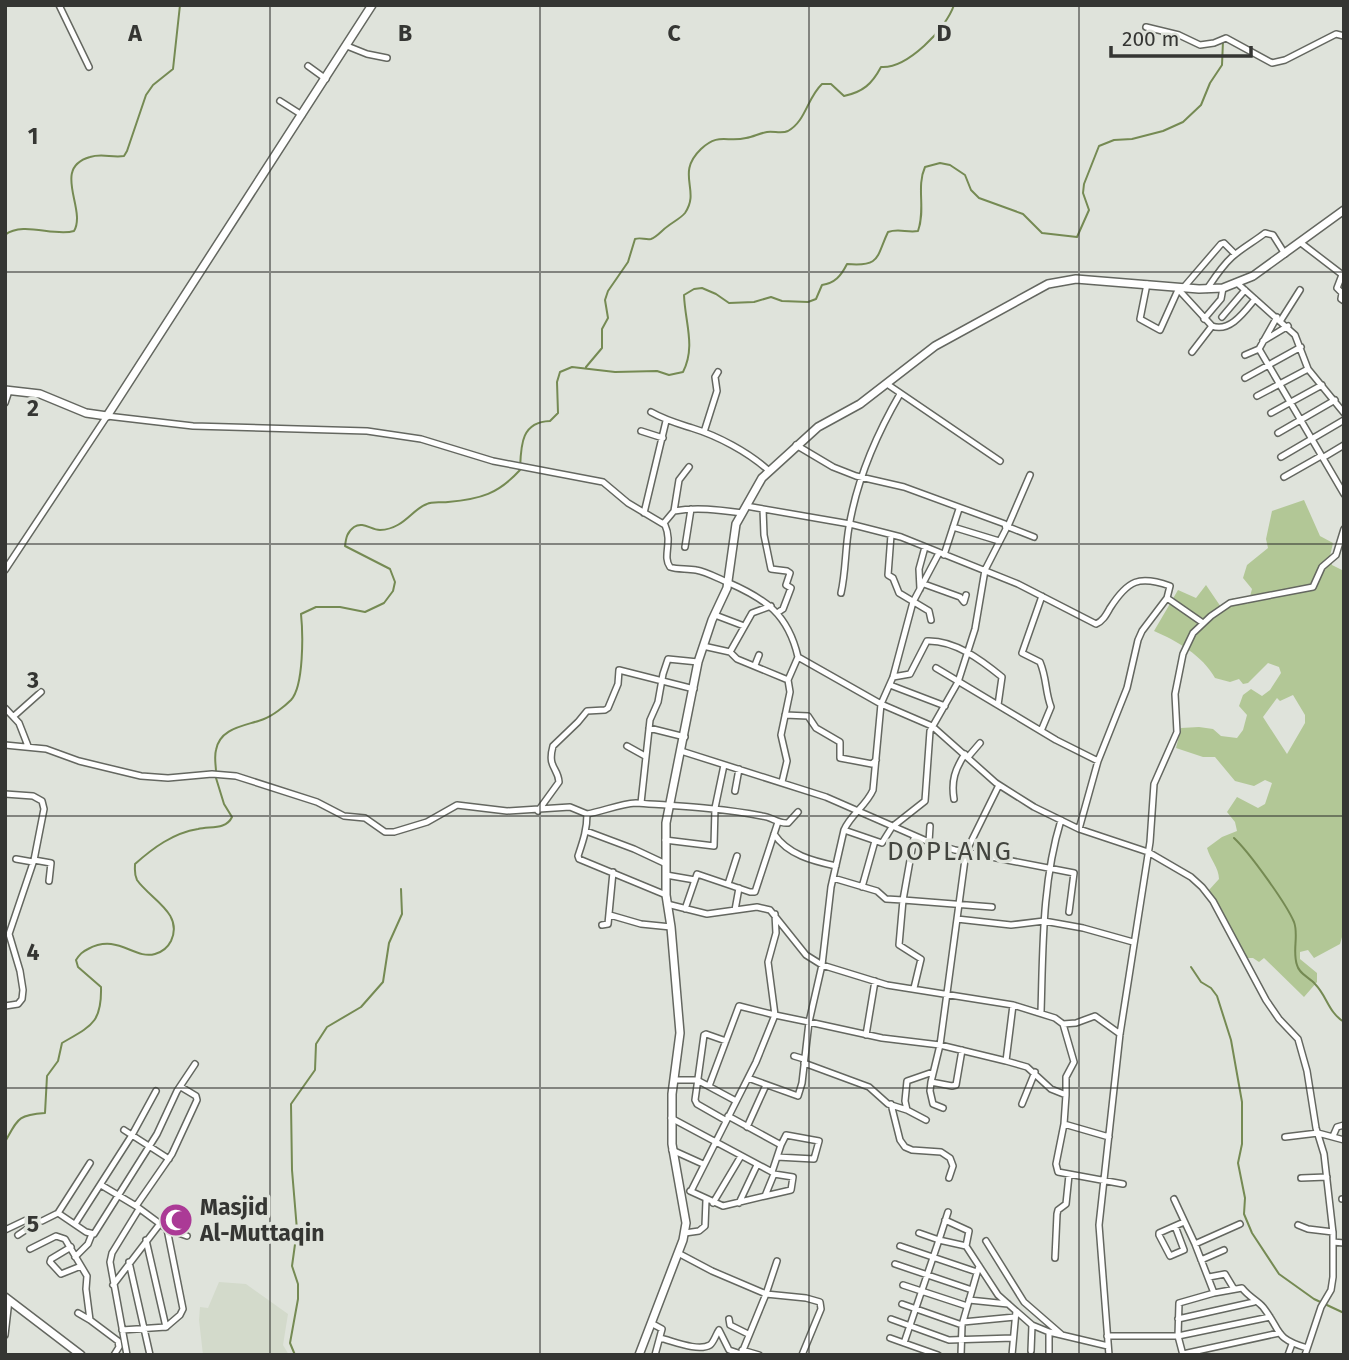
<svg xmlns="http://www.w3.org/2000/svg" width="1349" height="1360" font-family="'Fira Sans',sans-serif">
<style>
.built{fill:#d3dacb}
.green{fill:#b2c796;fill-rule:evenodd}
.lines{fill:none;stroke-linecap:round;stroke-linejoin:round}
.stream{stroke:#758a53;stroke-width:2}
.street-casing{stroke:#646760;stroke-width:8}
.secondary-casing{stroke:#646760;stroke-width:10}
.street{stroke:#fff;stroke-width:5}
.secondary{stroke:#fff;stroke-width:7}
.grid{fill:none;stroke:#353633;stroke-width:2;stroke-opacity:0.55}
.labels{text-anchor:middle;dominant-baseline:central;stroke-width:7;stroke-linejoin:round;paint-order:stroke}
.poi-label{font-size:23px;font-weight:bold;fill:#353633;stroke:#dfe3db;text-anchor:start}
.quarter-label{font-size:26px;letter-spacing:2px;fill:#43453f;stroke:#dfe3db}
.grid-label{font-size:23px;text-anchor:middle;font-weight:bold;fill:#353633;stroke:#dfe3db;stroke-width:7;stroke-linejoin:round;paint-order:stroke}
</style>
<rect width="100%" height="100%" fill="#dfe3db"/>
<path class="built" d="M219 1282 246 1284 288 1314 283 1345 289 1355H203L199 1320 200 1307 208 1308Z"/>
<path class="green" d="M1304 500 1320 536 1333 543 1330 556 1332 565 1344 571V930L1340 944 1314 958 1308 950 1300 952V959L1317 973V982L1304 997 1264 958 1259 962 1253 958H1245L1221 923 1209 890 1219 879C1219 868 1210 859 1207 848L1222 837 1237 831 1235 822 1227 812 1237 797 1258 808 1265 804 1272 783 1265 780 1254 786 1235 781 1215 757H1203L1176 748 1181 728 1199 727 1213 729 1221 736 1237 738 1243 730 1247 715 1239 706 1243 695 1251 689 1262 696 1270 690 1281 673 1279 667 1268 663 1248 683 1243 684 1239 679 1230 682 1215 678C1202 655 1177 641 1154 631L1178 590 1196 598 1206 585 1223 610 1233 598 1248 604 1252 589 1243 578 1247 565 1268 548 1266 539 1272 511ZM1293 695 1305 715V723L1287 754 1263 717 1277 698 1280 701Z"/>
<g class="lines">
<path class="stream" d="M5 235C23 221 54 237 74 231 87 209 51 168 90 157 102 153 112 158 124 156L127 151 146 95 153 85 173 69 180 5
M586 367 602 348V329L608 318 605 300 608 291 628 262 635 239C641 237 645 240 651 239 657 237 662 230 668 226 673 222 681 218 685 213 701 190 675 174 701 149 719 132 727 143 746 138 753 137 760 133 767 132 774 131 782 134 788 131 806 121 807 98 822 84H831L844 96C863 92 872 84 881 67 907 69 946 29 954 5
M216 772C216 766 214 757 216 750 220 727 246 726 264 719 272 716 284 707 291 700 304 686 303 633 301 614L316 607H340L365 612 384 603 393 591 395 582 390 569 345 546C346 538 347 532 354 527 363 521 371 530 380 530 404 529 412 509 427 504 432 501 442 503 448 502 481 499 498 494 520 470 521 447 520 422 550 421L558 413 557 382 560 372 572 367 615 372 657 371 669 375 683 372C696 346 685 323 684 295L694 289 702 288 716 294 729 303 754 302 771 297 782 301 808 302 816 299 822 285C835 283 841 276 847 264 881 267 876 257 888 232 899 228 907 233 918 231 926 209 916 187 925 167L940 163 950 165 965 175 971 190 979 198 1023 214 1042 233 1077 237 1089 210 1083 193 1084 184 1099 146 1114 140 1132 139 1163 131 1183 122 1201 105 1210 83 1222 65 1223 41
M1234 838C1249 852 1286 903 1294 922 1299 935 1292 951 1297 965 1299 974 1309 977 1315 984 1327 996 1328 1012 1344 1022
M1191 967 1201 982 1211 988 1217 996 1231 1040 1242 1102V1144L1238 1163 1245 1198 1244 1214 1252 1233 1279 1274 1314 1299 1344 1313
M5 1142C18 1119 17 1115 45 1113L47 1076 58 1061 62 1043C91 1026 102 1023 101 987L78 967 76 960C80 954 82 952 88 949 118 933 134 960 155 954 162 952 168 947 171 941 184 913 150 899 137 880 134 874 135 870 135 864 153 848 173 833 198 829 210 826 226 830 232 817L224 804 216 778
M295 1355 290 1343 298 1299V1284L292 1266 297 1230 292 1170 291 1104 315 1070 316 1044 327 1027 361 1007 383 982 389 943 402 914 401 889"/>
<defs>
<path id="street" d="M59 5 89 67
M1146 27 1179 35 1200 45 1214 43 1226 38 1272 63 1285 60 1336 34 1344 36
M347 46 367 54 387 58
M308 66 326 79
M280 101 302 115
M1301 243 1344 276
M1342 275 1337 288 1342 293 1341 299 1344 301
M1237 283 1295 335 1308 369 1344 413
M1147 284 1140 319 1160 330 1178 290
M1184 287 1221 244 1224 243 1235 254
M1178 289 1212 326 1192 352
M1207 289C1215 277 1222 266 1232 257 1242 248 1255 241 1265 233L1273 235 1285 254
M1222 317 1245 290
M1277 317 1259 349 1344 494
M1204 319 1221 299 1223 288
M1281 320 1300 290
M1212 326C1230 333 1245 311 1255 299
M1263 341 1288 326
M1245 355 1259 349
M1245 378 1301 347
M887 384 1000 461
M1257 396 1308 369
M5 403 9 391
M651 412C665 420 676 423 692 428 718 436 748 452 768 470
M1271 413 1322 385
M641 431 663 438
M704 432 717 391 715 377 718 372
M1278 433 1335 400
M1281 457 1344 420
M1324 457 1344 445
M1284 477 1321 456
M746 506 850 524 901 537 1018 584 1096 624C1103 621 1106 615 1110 608 1128 580 1139 575 1170 586L1167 598 1142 631 1138 640 1127 688 1098 761 1079 829
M763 509 764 535 771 569 787 571 790 573 786 585 791 588 783 609 777 613
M674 511 679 480 689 467
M644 513 666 421
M664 523 674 511C697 507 719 510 742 513
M1006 526 1034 537
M1008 526 1030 475
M953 527 999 541
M891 535 888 575 893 578 899 593 929 611 931 620
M685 547 691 509
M944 555 959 509
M5 570 107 416 193 426 367 431 421 439 493 461 603 482 628 503 665 525C673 543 662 556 670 567 678 570 687 568 696 570 707 572 717 578 727 582 766 599 788 614 798 657L881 704 932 726 996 783 1034 807 1079 829 1148 852 1191 877 1202 887 1213 901 1266 1000 1279 1019 1298 1039 1307 1071 1316 1128 1324 1154 1333 1233V1277L1331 1290 1321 1307 1305 1355
M924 584 960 597 964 602 966 595
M920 589 919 569 925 547
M841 593C846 571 845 549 849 527 857 479 875 437 900 394
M1167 598 1203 623
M715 615 744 626
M703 646 730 652 737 659 788 680 790 692 781 735 787 761 782 782
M730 652 752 613 771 606
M755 665 759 655
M936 668 1056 740 1098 761
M893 677 910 674 927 641C955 640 981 660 1002 677L998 705
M788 680 798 657
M890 685 945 706
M5 708 19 723 28 746
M785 715 808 716 816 728 840 742V758L872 764 876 760
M14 716 41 692
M649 728 685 737
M1041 731 1051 707C1045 691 1047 679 1040 662L1022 653 1042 596
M5 745 46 749 79 761 141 776 168 778 212 774 236 776 317 802 344 816 365 818 385 832H394L427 822 457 805 507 811 570 807 587 814C587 830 583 841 578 856L579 859 666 895
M627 746 645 756
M681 751 826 797 929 842 955 850 1074 873 1069 912
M968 757 980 743
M735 791 739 769
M5 794 33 796 42 801 44 809 34 860 9 934 20 971 23 990 22 999 18 1004 5 1006
M954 799C951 781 955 769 965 754
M641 803 650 720 658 702 663 674 668 659 698 662
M538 811 559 782C558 767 547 768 553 746L578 722 587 711 605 710 608 708 618 684 619 670 694 689
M587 814C604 811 619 804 636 803 678 806 721 808 762 816 772 817 778 824 788 823L798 812
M844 830C851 814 866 806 873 790L881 704 893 677 913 602 939 553
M586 831 634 849 666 864
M774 834C788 855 813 861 836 866
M914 838 903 900 992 907
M665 840 714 846 715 808 724 765
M929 842 930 826
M16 859 33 862
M34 860 51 863 49 881
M666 875 695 880
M833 878 877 891 886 899 903 900 899 945 921 959 914 988
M728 884 737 856
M862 887 875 841
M667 904 707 914 757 907 770 910 806 955 822 965 887 985 1013 1005 1055 1018 1063 1024 1074 1062 1066 1077V1095L1051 1089 1027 1067 1006 1061 940 1045 882 1038 809 1022 802 1083 798 1096 748 1078
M685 909 697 874 750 892H755L778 822
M735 910 739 888
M610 915 641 924 671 927
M957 919 1011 925 1044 921 1083 928 1133 942
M602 925 608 924 613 872
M1041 1012C1043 948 1042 882 1061 820
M1063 1024 1076 1023 1095 1016 1120 1034
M866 1035 875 981
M794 1056 804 1059
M1006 1061 1013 1005
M804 1063 869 1087 888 1104 907 1110
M674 1080H697L736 1101
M931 1082 952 1086 956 1085 962 1050
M709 1086 739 1006 775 1015 768 962 776 933 775 914
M1066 1095 1064 1124 1109 1137
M891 1104 900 1140 905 1147 912 1150 941 1152 950 1158 953 1166 949 1178
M1022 1104 1035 1072
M943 1108 933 1104 930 1091 931 1082 940 1045 966 852 999 785
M671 1118 772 1172
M725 1120 697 1104 695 1100 704 1035 706 1034 726 1041
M926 1120 907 1110 905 1101 907 1081 933 1072
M1064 1124 1056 1164 1058 1172 1123 1184
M747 1127 766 1085
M124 1130 169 1159
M1333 1136 1337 1127 1344 1125
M1285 1137 1318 1133 1344 1140
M672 1150 703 1164
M777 1157 814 1159 819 1141 786 1135 781 1145
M1301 1178 1327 1177
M101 1185 136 1206 167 1229 183 1309 180 1315 166 1327
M690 1191 723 1206 765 1196 774 1174 772 1172 781 1145 728 1116
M691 1191 756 1062 775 1015 809 1022 822 965 831 887 844 830 882 843 892 827 925 801 930 731 958 682 975 629 985 570 1006 529 1005 524 904 487 856 476 833 467 796 445
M765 1196 791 1190 793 1177 774 1174
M1174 1199 1195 1244 1214 1293 1242 1288C1249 1297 1258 1301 1263 1307 1282 1331 1273 1338 1307 1348
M1342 1199H1344
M713 1203 741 1156
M739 1203 757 1165
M136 1206 172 1154 197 1100 196 1096 181 1087
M948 1212 939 1240 966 1246 998 1295 1016 1311
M58 1213 86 1232 94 1234 157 1134 177 1091 195 1064
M945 1220 969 1231 966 1246
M75 1224 132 1135 156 1091
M1298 1225 1308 1229 1333 1232
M1175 1226 1184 1250 1170 1256 1159 1235V1233L1184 1222
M167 1229 187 1236
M5 1230 26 1220 42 1221 58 1213 90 1163
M685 1233 699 1231 705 1226 706 1200
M919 1233 939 1240 904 1343 938 1355
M18 1235 39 1221
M986 1241 1024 1302 1062 1335
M1333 1242 1344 1243
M1195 1244 1240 1224
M900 1246 977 1272
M71 1247 51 1259 50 1262 61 1274 81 1266
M30 1249 56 1236 65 1239 87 1276 86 1289 90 1320 118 1341 119 1347 114 1355
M678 1253 712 1271 766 1294 777 1261
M75 1257 88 1244 92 1234
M1055 1258 1057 1214 1058 1210 1066 1204 1069 1175
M1201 1260 1224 1250
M129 1262 150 1355
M895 1264 972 1290
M1209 1277 1225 1274 1234 1289
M113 1285 159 1225
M903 1285 967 1306
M969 1300 1008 1304
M902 1304 962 1325
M78 1313 90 1320
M729 1319 730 1325 748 1334
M891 1319 949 1340 1013 1338
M1178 1319 1254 1302
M963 1322 1015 1317
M651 1323 662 1329 655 1355
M122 1330 166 1327 146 1240
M5 1335 9 1300
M1107 1336H1178L1270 1317
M660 1338C673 1341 698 1352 710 1345 714 1342 716 1334 719 1330L729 1350 741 1354
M890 1338 904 1343
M742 1350 759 1355
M1031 1351 1032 1325 1049 1332
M1049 1354V1332L1108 1346
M1183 1354 1279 1333
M127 1355 110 1262 112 1253 139 1209
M741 1355 766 1294 806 1298 820 1302 821 1309 802 1355
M961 1355 962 1325 979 1266
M1012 1355 1016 1311 1032 1325
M1109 1355 1099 1225 1120 1034 1150 842 1154 784 1177 732 1175 694 1183 654 1193 633 1211 616 1230 603 1313 587 1322 567 1336 555 1344 529
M1183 1355 1178 1336 1179 1303 1214 1293
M1288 1355 1292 1344"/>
<path id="secondary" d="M5 390 40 394 86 413 107 416 372 5
M5 1297 81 1355
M639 1355 683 1240 686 1223 672 1144V1094L680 1033 671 927 666 895V823L698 662 712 620 727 588 736 524 762 478 818 427 860 404 935 346 1048 284 1076 279 1199 289 1223 288 1253 276 1344 210"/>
</defs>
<use href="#street" class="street-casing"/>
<use href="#secondary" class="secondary-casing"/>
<use href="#street" class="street"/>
<use href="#secondary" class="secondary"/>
</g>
<path class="grid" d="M270 5V1355M540 5V1355M809 5V1355M1079 5V1355M5 272H1344M5 544H1344M5 816H1344M5 1088H1344"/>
<defs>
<symbol id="mosque-disc" viewBox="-11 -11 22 22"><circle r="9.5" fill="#ab3a96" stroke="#dfe3db"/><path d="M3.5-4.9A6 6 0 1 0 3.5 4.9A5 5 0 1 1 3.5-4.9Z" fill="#fff"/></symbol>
</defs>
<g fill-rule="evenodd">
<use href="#mosque-disc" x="157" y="1201" width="38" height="38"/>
</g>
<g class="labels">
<g class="poi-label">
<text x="200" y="1207">Masjid<tspan x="200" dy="26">Al-Muttaqin</tspan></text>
</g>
<g class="quarter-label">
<text x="950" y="851">DOPLANG</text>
</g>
</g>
<g class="grid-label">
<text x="135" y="41">A</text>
<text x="405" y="41">B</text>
<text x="674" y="41">C</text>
<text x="944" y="41">D</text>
<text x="33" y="144">1</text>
<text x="33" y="416">2</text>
<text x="33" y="688">3</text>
<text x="33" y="960">4</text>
<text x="33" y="1232">5</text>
</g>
<rect width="1349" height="1360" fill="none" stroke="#353633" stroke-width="14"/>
<path d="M1111 46v10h140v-10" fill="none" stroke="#353633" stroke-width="3.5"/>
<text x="1122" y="46" font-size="21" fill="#353633" stroke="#dfe3db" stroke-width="5" paint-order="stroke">200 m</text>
</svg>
